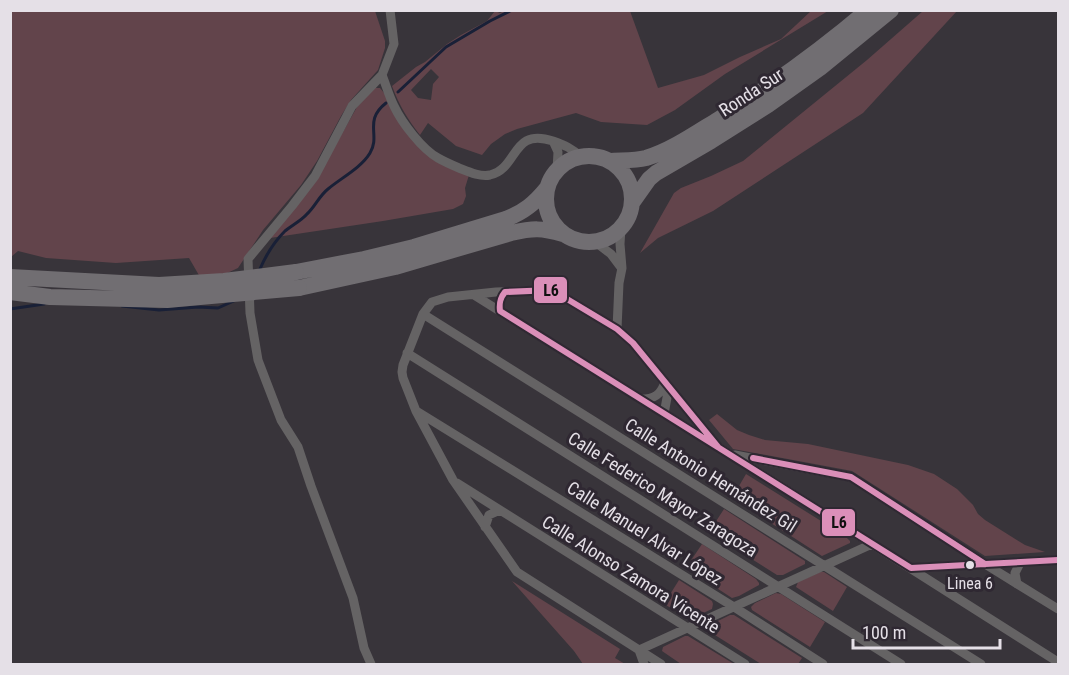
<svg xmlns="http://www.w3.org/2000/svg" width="1069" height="675" font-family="'Roboto Condensed',sans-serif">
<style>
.green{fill:#62444b;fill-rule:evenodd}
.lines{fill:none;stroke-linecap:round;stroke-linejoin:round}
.stream{stroke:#192037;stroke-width:3}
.minor{stroke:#656364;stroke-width:9}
.trunk{stroke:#716e72;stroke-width:16}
.trunk-bridge{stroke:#716e72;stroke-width:16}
.bus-1-casing{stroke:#2f2832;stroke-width:10}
.bus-1{stroke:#db8fb9;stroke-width:6}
.bus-dot{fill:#e5e0e7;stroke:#2f2832;stroke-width:2}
.labels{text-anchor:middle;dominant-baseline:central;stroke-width:6;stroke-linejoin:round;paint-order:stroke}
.bus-label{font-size:16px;fill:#e5e0e7;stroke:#2f2832}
.street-label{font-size:18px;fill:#e5e0e7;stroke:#2f2832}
.line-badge{stroke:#2f2832;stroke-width:2}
.pale-badge-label{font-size:16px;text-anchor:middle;font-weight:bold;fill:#111}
</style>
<rect width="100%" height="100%" fill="#38343a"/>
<path class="green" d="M506 10 630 11 658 88 704 75 740 57 781 39 811 11H828L725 74 675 110 647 125 601 122 576 113 517 129 505 134 491 144 482 155 456 146 428 123 420 135C407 118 400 107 392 86L416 67 425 62 447 44 461 35 487 21 495 11 500 13ZM431 69 439 77 433 84 431 100 418 98 411 90Z
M11 11H375L385 41V48L378 70 351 100 341 116 317 161 301 185 263 230 238 268 223 275 200 277 189 258 116 263 46 258 18 251 11 257Z
M923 11H957L863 113 713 211 658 238 640 253 674 193 681 188 711 176 743 161 867 60Z
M374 88H380L385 94 435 161 469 175 465 188 466 196 463 204 453 209 383 221 270 238 317 178 357 107Z
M717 414 737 430 749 435 765 440 808 444 908 465 934 474 957 489 973 505 978 514 985 520 1025 545 1045 552 985 556 852 471 733 449 709 420Z
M746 474 845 536 850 541V543L822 556 732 498Z
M724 509 805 561V564L783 575H777L709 532Z
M702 544 756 579 759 583V585L739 596 732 598 686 568Z
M820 572H824L847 587 833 611 796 587 798 582Z
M679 580 712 601 713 604 712 609 690 619 664 604Z
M512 581 620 649 615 658 625 664H583L574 651Z
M776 593 781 594 825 622 810 647 752 610 751 607 755 603Z
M730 615H734L802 658 798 664H761L707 630 708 626Z
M685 636H688L734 664H681L662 651 663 647Z"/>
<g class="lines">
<path class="stream" d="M398 92 446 47 490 21 512 10
M260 269C266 255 274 242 285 231 292 225 301 221 307 214 315 207 319 196 328 189 341 178 361 168 370 153 381 135 363 121 386 103
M122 306 159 310 198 307 218 308 236 300
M10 309 44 304"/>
<path class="minor" d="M382 75C386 85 389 96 394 106 402 123 422 149 438 158 445 162 452 165 459 168 469 172 480 177 490 175 519 168 511 127 553 141 564 145 572 148 581 157
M553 141 558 152 557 170
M594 241 611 254 620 266
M474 295 790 492 1058 662
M423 314 981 664
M617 329 619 283 622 268 620 244 621 228
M407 353 901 664
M641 399C654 399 661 395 665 382
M418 412 734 607 823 664
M664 414 668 392 666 385
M735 455 851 477 985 564 1058 609
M457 483 745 664
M485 527 489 515 500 510
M911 568 1058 560
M1017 584 1015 573 1020 563
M371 664 364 648 353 598 311 486 298 447 281 420 258 360 250 313 248 259 292 206 315 176 352 106 382 75 394 44 390 10
M644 664 639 650 872 544
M661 664 517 572 453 480 416 411 403 378 402 372 403 365 423 314 432 302 448 297 496 292 552 290 617 329 633 343 718 447"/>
<path class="trunk" d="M546 199a43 43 0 1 1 86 0a43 43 0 1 1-86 0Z
M609 161C621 160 634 161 646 158 672 150 696 133 719 119 771 86 821 50 868 10
M632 203 649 179 656 173 711 141 768 105 820 68 891 10
M296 272 364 259 414 247 506 219C524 212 535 203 547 188
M299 288 395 267 511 233C534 228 541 228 563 234"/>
<path class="trunk-bridge" d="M10 277 159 285 224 281 296 272
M10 292 50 297 167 300 299 288"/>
<defs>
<path id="bus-1" d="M718 447 633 343 617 329 552 290 505 292C500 298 499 303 500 311L911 568 1058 560
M753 458 851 477 985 564"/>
</defs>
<use href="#bus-1" class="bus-1-casing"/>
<use href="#bus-1" class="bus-1"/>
</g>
<circle class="bus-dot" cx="970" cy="565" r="5"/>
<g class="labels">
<g class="bus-label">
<text x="970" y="583">Linea 6</text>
</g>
<g class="street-label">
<text transform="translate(751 92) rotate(-33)">Ronda Sur</text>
<text transform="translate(711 475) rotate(32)">Calle Antonio Hernández Gil</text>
<text transform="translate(663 494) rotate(32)">Calle Federico Mayor Zaragoza</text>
<text transform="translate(645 533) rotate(32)">Calle Manuel Alvar López</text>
<text transform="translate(631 574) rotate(32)">Calle Alonso Zamora Vicente</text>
</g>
</g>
<g class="line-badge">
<rect x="533" y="276" width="35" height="28" rx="6" fill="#db8fb9"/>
<rect x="821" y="508" width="35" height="29" rx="6" fill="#db8fb9"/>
</g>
<g class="pale-badge-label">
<text x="551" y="296">L6</text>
<text x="839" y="528">L6</text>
</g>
<rect width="1069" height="675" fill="none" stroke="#e5e0e7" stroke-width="24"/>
<path d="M853 639v9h147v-9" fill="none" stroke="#e5e0e7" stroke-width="3"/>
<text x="862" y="639" font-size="18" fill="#e5e0e7" stroke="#2f2832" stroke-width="4.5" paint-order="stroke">100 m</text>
</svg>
